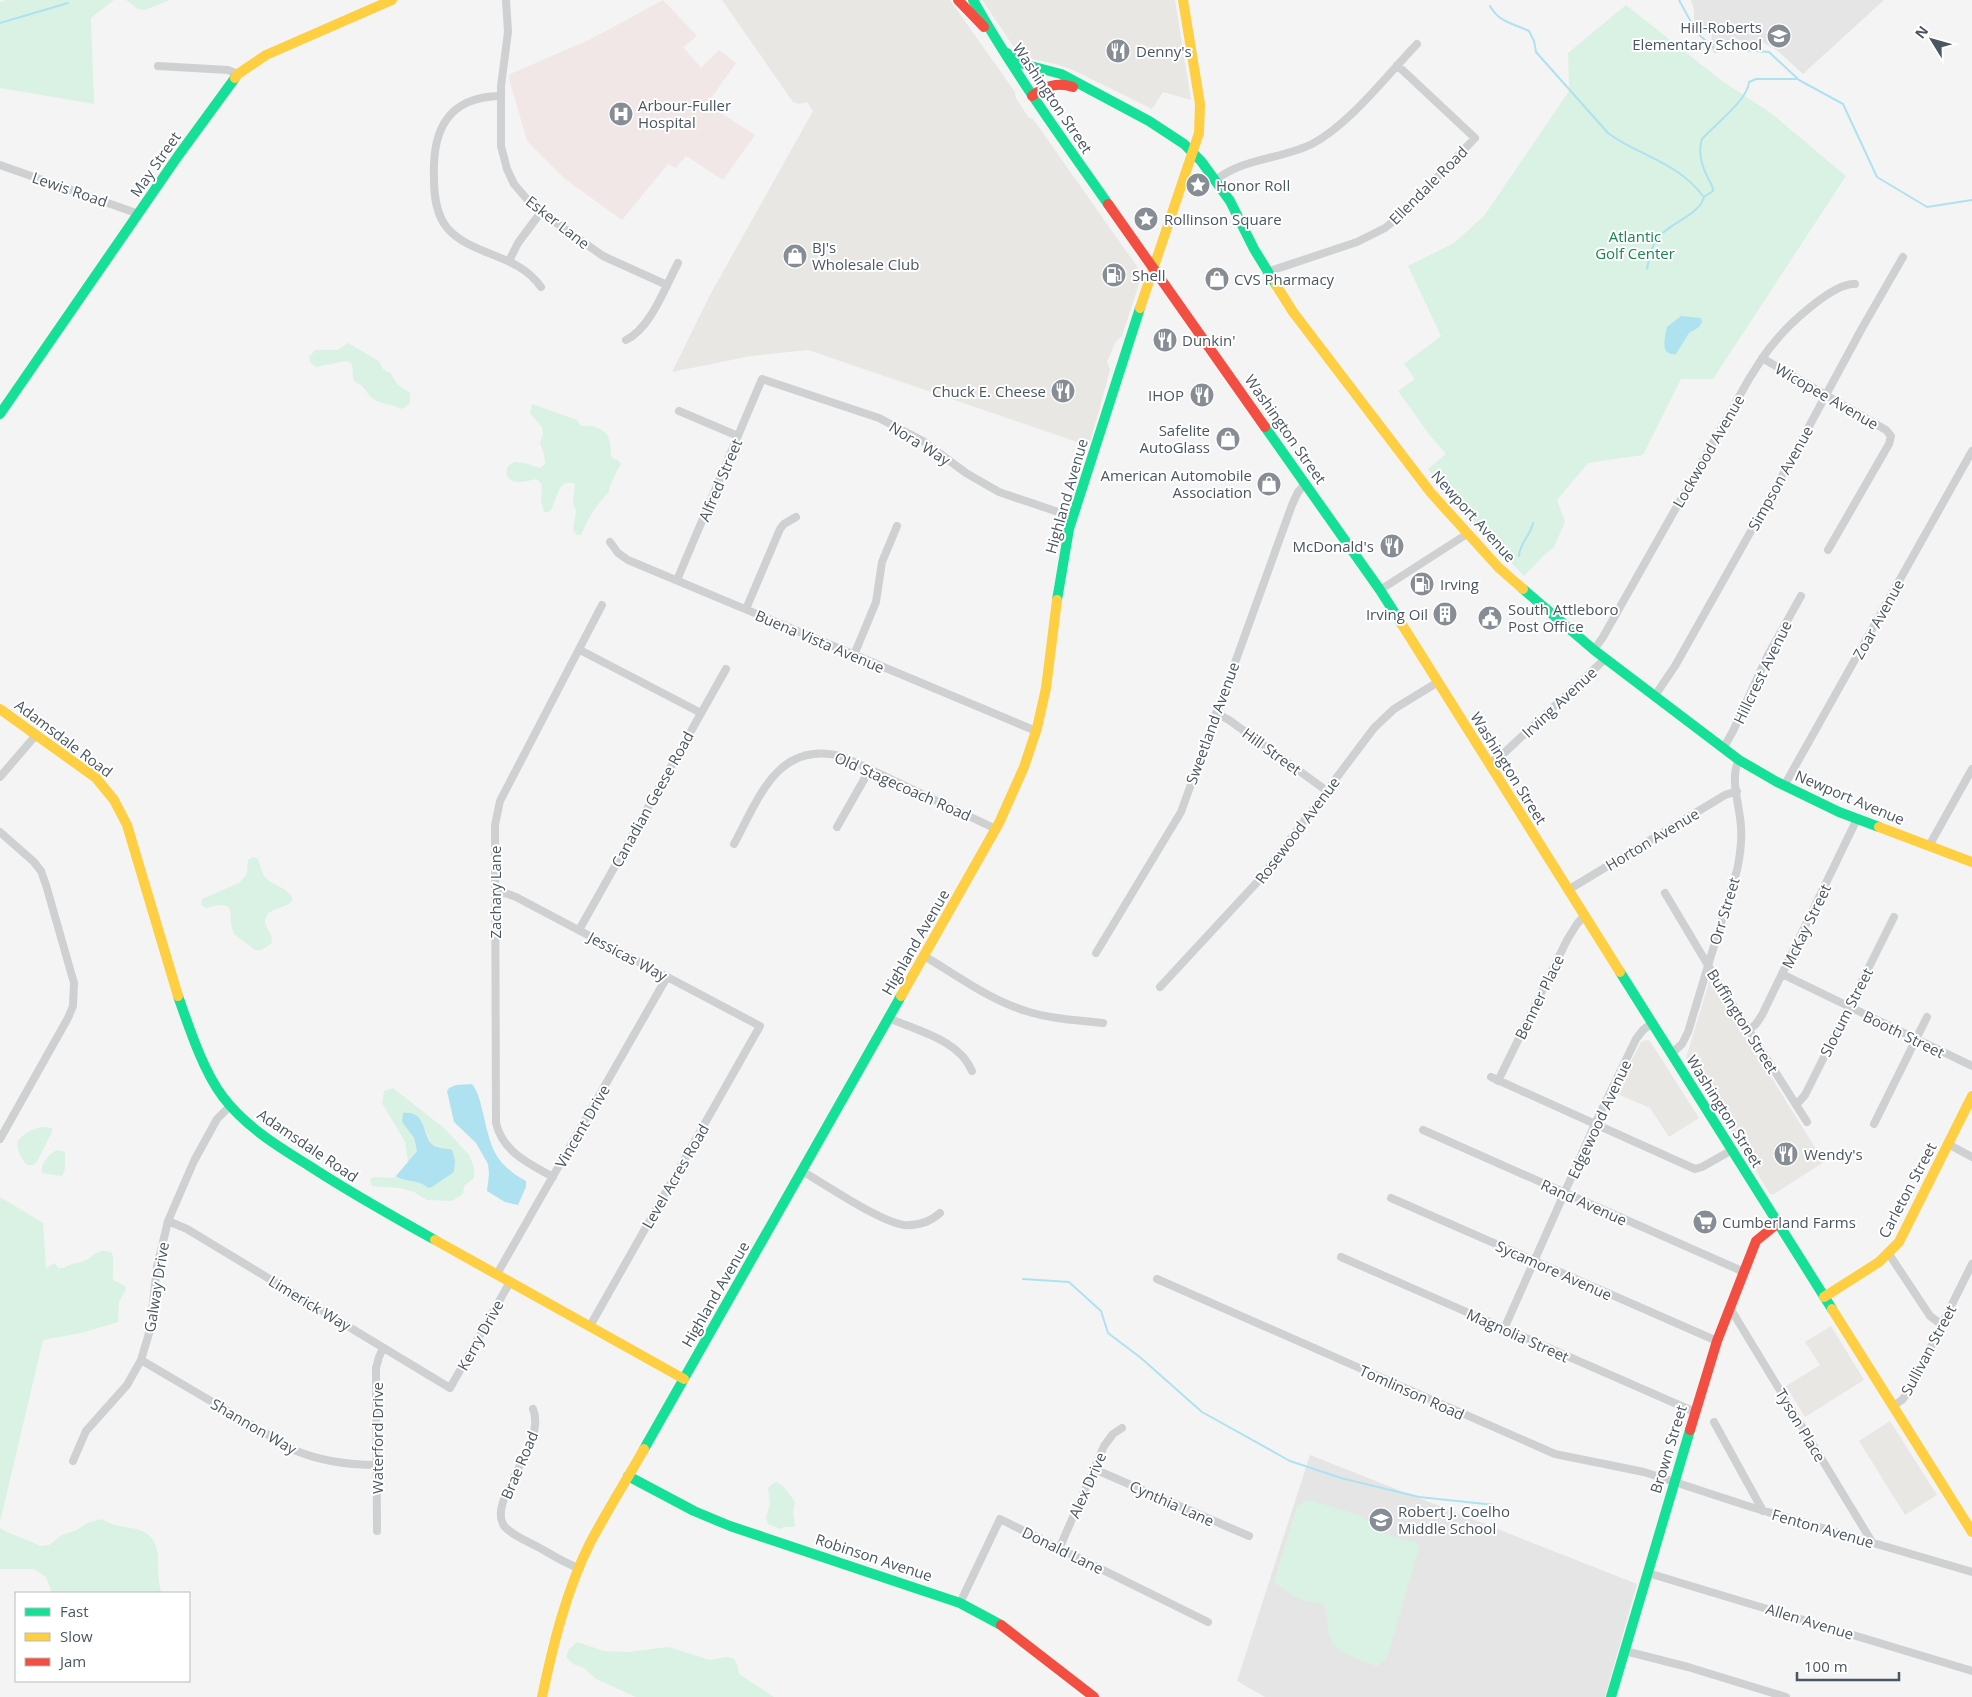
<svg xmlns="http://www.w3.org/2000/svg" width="1972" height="1697" font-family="'Open Sans',sans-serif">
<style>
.commercial{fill:#e8e7e3}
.education{fill:#e6e5e6}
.medical{fill:#f1e7e6}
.green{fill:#d9f2e3}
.water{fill:#aee2f0}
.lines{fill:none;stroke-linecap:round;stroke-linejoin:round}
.stream{stroke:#aee2f0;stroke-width:2}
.street{stroke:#ced0d2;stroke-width:8}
.fast{stroke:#16e098;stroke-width:10}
.slow{stroke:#ffcf43;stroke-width:10}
.jam{stroke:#f24e42;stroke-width:10}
.labels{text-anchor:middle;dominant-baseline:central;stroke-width:4;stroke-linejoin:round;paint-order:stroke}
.poi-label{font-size:15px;fill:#4a5661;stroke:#fff;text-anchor:start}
.street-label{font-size:15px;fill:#4a5661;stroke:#fff}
.park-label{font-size:15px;fill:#17864f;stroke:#fff}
</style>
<rect width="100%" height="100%" fill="#f4f4f4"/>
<path class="commercial" d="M722 0H950L1015 92 1016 98 1029 118 1033 119 1136 265 1140 273H1141L1140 281 1122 336 1115 343 1107 362 1110 369 1109 374 1089 446 808 350 751 356 672 372 710 295 813 111 807 102 800 104 793 102Z
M982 0H1175L1191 100 1163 92 1152 109 1073 70 1056 64 1027 58 1014 47Z
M1710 979 1824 1162 1774 1194H1770L1686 1058Z
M1646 1040 1650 1041 1699 1118 1669 1137 1650 1108 1615 1093 1641 1042Z
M1831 1326 1864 1380 1805 1417 1786 1386 1820 1365 1805 1342Z
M1890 1421 1937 1495 1905 1515 1859 1441Z"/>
<path class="education" d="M1691 0H1884L1803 74 1778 51 1764 43 1744 42 1735 38 1725 42 1717 53H1714L1711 47 1712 33 1709 31 1700 32 1694 23V9Z
M1310 1455 1637 1584 1605 1697H1265L1237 1681Z"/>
<path class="medical" d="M663 0 697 36 683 47 701 68 719 50 736 63 707 104 755 135 723 180 686 156 676 168 668 164 622 220 565 179 527 141 508 75 591 39Z"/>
<path class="green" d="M6 0H114L91 18 94 104 0 88V2Z
M126 0H170L145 10 138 9Z
M1626 5 1722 81 1771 113 1846 176 1713 379H1681L1643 455 1588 463 1557 500 1565 522 1554 547 1543 556 1524 576 1468 517 1428 469 1446 454 1428 433 1398 391 1415 379 1404 364 1441 336 1408 266 1454 243 1484 216 1569 91 1568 53Z
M348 343 379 361 382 368 387 372H390L397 384 410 393V403L402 409C392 404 379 404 372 398 368 395 366 389 362 386 359 383 354 383 353 378 352 372 354 369 351 363L346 361 316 367 310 362 309 357 315 350H338Z
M532 404 577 420 581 426C593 425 608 428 610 443 611 449 610 454 613 459L618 460 621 464C617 470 609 485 609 492 596 505 588 518 581 535H577L573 530 576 511 573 503 575 484C556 477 558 503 549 512H544L541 501 542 485 537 479C530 480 519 484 513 481 503 477 505 463 516 462 523 462 533 466 540 468L545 464 544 455 540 443 543 434 542 427 530 413Z
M253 857 257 858C261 864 260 871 265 877 273 886 290 888 293 900 284 911 264 906 265 924L271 935 272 943 261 950H255L234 934C226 914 240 898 206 908L201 905 202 899 239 883 247 874 248 860Z
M393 1088 444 1128 469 1155 474 1167V1178L464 1186 463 1194 452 1201 427 1200 414 1192 400 1188 372 1186 370 1180 373 1177 392 1178 396 1176C406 1183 419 1179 428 1188L432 1187 437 1147 431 1143 420 1119 402 1122 414 1138 417 1151 408 1162 405 1142 382 1103 384 1091Z
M43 1127 52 1128V1132L38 1160 34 1165H28C21 1159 16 1150 18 1141 25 1132 32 1129 43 1127Z
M57 1150 63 1151 65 1153V1169L62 1176 42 1173C41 1162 48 1155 57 1150Z
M0 1197 43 1223 46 1268 55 1263 58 1268H64C73 1262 78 1264 86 1260 96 1255 99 1247 112 1253 115 1263 112 1270 113 1280L125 1286 126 1289 119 1302 118 1322 81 1333 43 1340 0 1522Z
M777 1482 784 1487 795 1502 793 1512 795 1527H784L780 1529 768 1524 766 1517 770 1504 768 1488 772 1484Z
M1308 1500 1360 1515 1384 1533 1393 1537 1416 1542 1419 1548 1387 1658 1377 1666C1359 1660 1332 1653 1328 1631 1327 1622 1328 1614 1324 1604 1318 1602 1313 1603 1307 1601 1295 1599 1284 1589 1274 1582L1297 1506Z
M102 1519C118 1529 127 1525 142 1531 167 1542 153 1573 162 1593H52L46 1577 34 1569H0V1528C12 1536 26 1538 40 1546L49 1545 62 1535 77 1530 87 1523Z
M577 1642 604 1651 627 1652 668 1647 710 1660 727 1657 734 1659 737 1664 739 1674 774 1697H636L596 1679 584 1668 573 1664 566 1657 569 1649Z"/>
<path class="water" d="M1681 316 1701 318 1702 322 1699 327 1689 333 1676 354C1659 356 1665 337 1667 327Z
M472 1084C479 1093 480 1102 483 1113 491 1148 494 1163 526 1181V1187L518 1205 505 1202 487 1191 489 1174 488 1164 476 1143 454 1122 447 1091 449 1088 456 1085Z
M403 1113C425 1111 422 1130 430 1142 435 1149 445 1148 452 1150L455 1160 454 1172 432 1187 428 1188C419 1179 406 1183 396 1176L417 1151 414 1138 402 1122Z"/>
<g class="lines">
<path class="stream" d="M1679 0 1697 33 1714 48 1769 52 1799 80 1843 104 1877 177 1927 207 1972 200
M1490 6C1500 23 1512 23 1529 31L1534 41 1536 52 1608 133C1629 149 1654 156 1676 171 1687 178 1696 187 1704 197
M0 23 68 3
M1647 269C1649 259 1651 247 1657 239 1668 223 1699 216 1704 197L1713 191C1713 185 1709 181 1707 176 1701 164 1698 151 1702 139 1714 125 1748 100 1749 82L1756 79H1796
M1519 556C1519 544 1531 535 1533 523
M1023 1279 1069 1282 1101 1311 1108 1333 1141 1358 1202 1412 1290 1461 1341 1478 1419 1497 1495 1505"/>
<path class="street" d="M506 0 508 32 501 86V146L507 169 514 184 526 198 541 212 603 256 667 285
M158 66 228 70 238 74
M500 96C447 97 432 131 434 178 434 196 436 215 448 229 474 257 517 253 541 287
M0 165 139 214
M1216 180C1243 158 1282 159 1312 144 1350 124 1387 75 1417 44
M509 261 518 243 541 212
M1267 272 1357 242 1385 228 1401 215 1475 138 1397 65
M626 340C651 328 665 287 678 263
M1762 358 1886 430 1891 436 1889 444 1828 550
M679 411 738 436
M610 542 618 553 628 560 1036 731
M677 580 762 379 879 418 923 441 966 473 999 492 1073 517
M1380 590 1467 534
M746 609 780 529 784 524 796 517
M580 650 701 713
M1594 650 1603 637 1749 379C1757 367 1764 354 1773 344 1787 326 1832 283 1855 284
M854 655 876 602 882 562 897 526
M1654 697 1675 666 1786 469 1861 330 1903 257
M1216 713 1229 720 1327 791
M1723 749 1733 731 1768 655 1801 596
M1489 763 1503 754 1605 659
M0 777 36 735
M1784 786 1972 451
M837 827 870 769
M0 832 34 862 41 871 46 885 74 983 73 1006 68 1018 0 1139
M734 844C759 798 778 738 844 757L996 829
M1929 846 1972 769
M1568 890 1725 795 1737 791
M1665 893 1715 977 1807 1122
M495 894 505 893 516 897 760 1026 590 1326
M579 930 726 669
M1096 953 1181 812 1292 505 1298 492 1306 483
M924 956C957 975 989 1000 1026 1011 1051 1019 1077 1020 1103 1023
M1782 974 1972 1066
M1160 987 1261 878 1374 728 1394 709 1438 682
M889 1018C916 1031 959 1039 972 1071
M1749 1030 1756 1024 1762 1015 1857 819
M1671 1054 1682 1044 1688 1032 1737 870C1740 856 1742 841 1741 827 1740 805 1729 779 1739 760
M1491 1077 1695 1169 1702 1167 1732 1150
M1498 1081 1567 940 1577 924 1584 916
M1796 1105 1805 1095 1894 917
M1874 1124 1927 1017
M1423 1130 1744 1272
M1948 1144 1972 1157
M802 1171C826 1185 880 1222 904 1225 918 1226 930 1222 940 1213
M553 1177C528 1163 503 1152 496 1123L495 825 500 801 602 605
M1391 1198 1717 1341
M168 1221 187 1229 450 1388 510 1282
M1889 1254 1930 1316 1942 1325
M1341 1257 1695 1412
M497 1274 667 977
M1157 1279 1555 1454 1644 1472 1751 1507 1972 1572
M1730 1308 1872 1542
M1504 1329 1595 1124 1636 1039 1643 1030 1652 1023
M141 1360 294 1450C320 1461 349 1465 377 1465
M1893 1406 1902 1400 1909 1391 1972 1264
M533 1409C548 1444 484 1502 505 1527 513 1536 527 1541 538 1547 551 1554 564 1563 579 1568
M1714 1422 1763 1511
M73 1461 86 1431 127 1385 141 1360 150 1330 157 1267 168 1221 194 1161 217 1119 230 1106
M1094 1469 1249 1536
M377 1531 376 1368 379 1357 383 1348
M1059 1549 1104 1446 1113 1434 1122 1428
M1648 1573 1972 1671
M960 1603 1000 1519 1208 1622
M1625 1651 1688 1667 1786 1697"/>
<path class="fast" d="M973 0C1013 71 1061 137 1108 204
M1007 53 1023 64 1061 74 1149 121 1184 144 1201 161 1230 201 1254 249 1276 285
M0 414 178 156 235 78
M1265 427 1380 590 1401 623
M1523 589 1594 650 1739 760 1777 782 1839 812 1879 827
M1057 600 1069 529 1140 308
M1620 972 1832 1309
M178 996C189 1027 203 1071 223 1097 245 1126 277 1146 308 1165 349 1192 392 1216 435 1240
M644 1449 901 996
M628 1476 694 1511 730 1526 960 1603 1001 1625
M1611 1697 1690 1430"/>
<path class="slow" d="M235 78 238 74 266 55 392 0
M1276 285 1293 312 1431 493 1499 568 1523 589
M1140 308 1199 133 1200 104 1183 0
M1401 623 1620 972
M0 709 96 778 114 800 127 825 178 996
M1879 827 1972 862
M901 996 999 823 1024 767 1037 728 1046 688 1057 600
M435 1240 684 1379
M1824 1297 1879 1262 1899 1242 1972 1096
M1832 1309 1972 1532
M542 1697C553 1645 566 1591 590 1543 607 1511 626 1481 644 1449"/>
<path class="jam" d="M958 0 984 27
M1032 96C1045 86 1057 82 1073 87
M1108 204 1265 427
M1690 1430 1717 1341 1756 1241 1778 1223
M1001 1625 1094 1697"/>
</g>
<defs>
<symbol id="school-disc" viewBox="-11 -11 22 22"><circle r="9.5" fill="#868d94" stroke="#fff"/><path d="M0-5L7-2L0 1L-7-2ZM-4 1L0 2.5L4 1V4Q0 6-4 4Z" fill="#fff"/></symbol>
<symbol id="restaurant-disc" viewBox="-11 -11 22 22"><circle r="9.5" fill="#868d94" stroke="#fff"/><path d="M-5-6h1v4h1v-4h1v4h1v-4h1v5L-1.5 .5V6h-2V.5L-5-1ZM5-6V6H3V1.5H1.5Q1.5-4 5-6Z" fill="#fff"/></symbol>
<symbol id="hospital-disc" viewBox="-11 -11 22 22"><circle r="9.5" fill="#868d94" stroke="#fff"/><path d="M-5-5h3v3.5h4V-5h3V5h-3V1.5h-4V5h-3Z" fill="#fff"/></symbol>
<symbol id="sight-disc" viewBox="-11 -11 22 22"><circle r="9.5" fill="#868d94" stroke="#fff"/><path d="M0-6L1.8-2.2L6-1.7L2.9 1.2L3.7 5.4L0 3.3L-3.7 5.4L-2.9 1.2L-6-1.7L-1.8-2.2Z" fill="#fff"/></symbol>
<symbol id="shop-disc" viewBox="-11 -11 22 22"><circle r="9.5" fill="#868d94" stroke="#fff"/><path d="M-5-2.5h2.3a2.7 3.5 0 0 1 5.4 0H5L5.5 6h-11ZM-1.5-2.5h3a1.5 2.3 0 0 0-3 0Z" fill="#fff"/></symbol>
<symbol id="fuel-disc" viewBox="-11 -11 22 22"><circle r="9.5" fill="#868d94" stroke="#fff"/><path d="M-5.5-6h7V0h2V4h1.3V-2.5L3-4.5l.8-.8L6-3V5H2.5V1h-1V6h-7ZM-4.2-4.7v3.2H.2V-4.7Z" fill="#fff"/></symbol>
<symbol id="building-disc" viewBox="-11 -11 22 22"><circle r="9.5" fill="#868d94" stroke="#fff"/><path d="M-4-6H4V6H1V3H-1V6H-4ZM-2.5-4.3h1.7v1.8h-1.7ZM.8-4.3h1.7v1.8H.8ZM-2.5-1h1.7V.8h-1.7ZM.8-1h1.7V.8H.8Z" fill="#fff"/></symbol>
<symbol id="civic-disc" viewBox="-11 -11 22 22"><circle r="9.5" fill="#868d94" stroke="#fff"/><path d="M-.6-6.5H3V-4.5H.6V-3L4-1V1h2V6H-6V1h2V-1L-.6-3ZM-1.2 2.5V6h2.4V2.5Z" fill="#fff"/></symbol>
<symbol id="supermarket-disc" viewBox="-11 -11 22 22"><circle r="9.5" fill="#868d94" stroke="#fff"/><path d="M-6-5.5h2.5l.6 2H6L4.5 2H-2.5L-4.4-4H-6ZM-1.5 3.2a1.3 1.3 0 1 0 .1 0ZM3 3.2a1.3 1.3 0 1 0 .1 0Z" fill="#fff"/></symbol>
</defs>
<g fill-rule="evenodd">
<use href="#school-disc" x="1765" y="22" width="28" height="28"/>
<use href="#restaurant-disc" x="1104" y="37" width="28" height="28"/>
<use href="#hospital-disc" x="607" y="100" width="28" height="28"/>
<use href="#sight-disc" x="1184" y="171" width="28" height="28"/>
<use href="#sight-disc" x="1132" y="205" width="28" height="28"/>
<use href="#shop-disc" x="781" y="242" width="28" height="28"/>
<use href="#fuel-disc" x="1100" y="261" width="28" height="28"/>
<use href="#shop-disc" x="1203" y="265" width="28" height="28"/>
<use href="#restaurant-disc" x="1151" y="326" width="28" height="28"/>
<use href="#restaurant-disc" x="1049" y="377" width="28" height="28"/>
<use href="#restaurant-disc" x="1188" y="381" width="28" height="28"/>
<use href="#shop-disc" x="1214" y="425" width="28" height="28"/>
<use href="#shop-disc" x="1255" y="470" width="28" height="28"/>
<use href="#restaurant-disc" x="1378" y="532" width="28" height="28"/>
<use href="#fuel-disc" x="1408" y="570" width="28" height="28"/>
<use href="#building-disc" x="1431" y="600" width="28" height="28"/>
<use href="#civic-disc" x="1476" y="604" width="28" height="28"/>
<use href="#restaurant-disc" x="1772" y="1140" width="28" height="28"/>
<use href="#supermarket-disc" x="1691" y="1208" width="28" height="28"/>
<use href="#school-disc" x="1367" y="1506" width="28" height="28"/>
</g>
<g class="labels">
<g class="poi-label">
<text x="1762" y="27" text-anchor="end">Hill-Roberts<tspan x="1762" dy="17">Elementary School</tspan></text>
<text x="1136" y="51">Denny's</text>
<text x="638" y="105">Arbour-Fuller<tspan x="638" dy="17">Hospital</tspan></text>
<text x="1216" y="185">Honor Roll</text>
<text x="1164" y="219">Rollinson Square</text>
<text x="812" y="247">BJ's<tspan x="812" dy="17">Wholesale Club</tspan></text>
<text x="1132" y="275">Shell</text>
<text x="1234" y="279">CVS Pharmacy</text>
<text x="1182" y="340">Dunkin'</text>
<text x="1046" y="391" text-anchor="end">Chuck E. Cheese</text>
<text x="1184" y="395" text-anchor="end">IHOP</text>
<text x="1210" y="430" text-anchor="end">Safelite<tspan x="1210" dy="17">AutoGlass</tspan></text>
<text x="1252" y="475" text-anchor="end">American Automobile<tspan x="1252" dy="17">Association</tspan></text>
<text x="1374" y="546" text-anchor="end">McDonald's</text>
<text x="1440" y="584">Irving</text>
<text x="1508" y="609">South Attleboro<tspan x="1508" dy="17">Post Office</tspan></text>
<text x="1428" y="614" text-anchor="end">Irving Oil</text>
<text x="1804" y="1154">Wendy's</text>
<text x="1722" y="1222">Cumberland Farms</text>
<text x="1398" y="1511">Robert J. Coelho<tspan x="1398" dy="17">Middle School</tspan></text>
</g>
<g class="street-label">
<text transform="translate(1053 98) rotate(56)">Washington Street</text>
<text transform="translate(155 164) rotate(-55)">May Street</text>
<text transform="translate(1428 185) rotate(-45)">Ellendale Road</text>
<text transform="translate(70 189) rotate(19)">Lewis Road</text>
<text transform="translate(558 222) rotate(38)">Esker Lane</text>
<text transform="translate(1827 396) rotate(30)">Wicopee Avenue</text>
<text transform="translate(1286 429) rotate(55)">Washington Street</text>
<text transform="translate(920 443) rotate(32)">Nora Way</text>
<text transform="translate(1708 451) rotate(-60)">Lockwood Avenue</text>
<text transform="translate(1780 478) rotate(-61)">Simpson Avenue</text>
<text transform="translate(720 480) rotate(-67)">Alfred Street</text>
<text transform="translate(1066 496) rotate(-74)">Highland Avenue</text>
<text transform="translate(1474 516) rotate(48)">Newport Avenue</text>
<text transform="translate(1878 619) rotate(-61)">Zoar Avenue</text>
<text transform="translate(820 641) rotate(23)">Buena Vista Avenue</text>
<text transform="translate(1762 672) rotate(-64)">Hillcrest Avenue</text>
<text transform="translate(1559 702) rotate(-43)">Irving Avenue</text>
<text transform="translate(1212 723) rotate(-70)">Sweetland Avenue</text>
<text transform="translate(64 738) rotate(37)">Adamsdale Road</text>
<text transform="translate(1272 751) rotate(36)">Hill Street</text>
<text transform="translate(1509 768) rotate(58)">Washington Street</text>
<text transform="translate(903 786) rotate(24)">Old Stagecoach Road</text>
<text transform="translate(1850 797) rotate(23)">Newport Avenue</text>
<text transform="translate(652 799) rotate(-61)">Canadian Geese Road</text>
<text transform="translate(1297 830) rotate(-53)">Rosewood Avenue</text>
<text transform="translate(1652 839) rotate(-31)">Horton Avenue</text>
<text transform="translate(495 892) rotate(-90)">Zachary Lane</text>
<text transform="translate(1724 911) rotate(-73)">Orr Street</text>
<text transform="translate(1806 926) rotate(-64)">McKay Street</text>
<text transform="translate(915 942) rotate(-60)">Highland Avenue</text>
<text transform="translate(628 956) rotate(28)">Jessicas Way</text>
<text transform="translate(1539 997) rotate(-64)">Benner Place</text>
<text transform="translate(1846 1012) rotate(-63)">Slocum Street</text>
<text transform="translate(1743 1021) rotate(58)">Buffington Street</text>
<text transform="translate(1904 1034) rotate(26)">Booth Street</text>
<text transform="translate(1725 1111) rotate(58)">Washington Street</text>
<text transform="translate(1599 1119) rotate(-65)">Edgewood Avenue</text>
<text transform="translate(582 1126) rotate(-60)">Vincent Drive</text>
<text transform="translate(308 1145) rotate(34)">Adamsdale Road</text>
<text transform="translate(675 1176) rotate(-60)">Level Acres Road</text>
<text transform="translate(1907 1190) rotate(-62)">Carleton Street</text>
<text transform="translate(1584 1202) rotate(24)">Rand Avenue</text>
<text transform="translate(1554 1270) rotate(24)">Sycamore Avenue</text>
<text transform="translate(156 1287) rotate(-81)">Galway Drive</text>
<text transform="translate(715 1294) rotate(-60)">Highland Avenue</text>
<text transform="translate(310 1303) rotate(31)">Limerick Way</text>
<text transform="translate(480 1335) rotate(-61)">Kerry Drive</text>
<text transform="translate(1518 1335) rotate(24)">Magnolia Street</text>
<text transform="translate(1928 1350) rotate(-62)">Sullivan Street</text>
<text transform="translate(1412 1392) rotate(24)">Tomlinson Road</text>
<text transform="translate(1801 1425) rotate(59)">Tyson Place</text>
<text transform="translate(254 1426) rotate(30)">Shannon Way</text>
<text transform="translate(377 1438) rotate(-90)">Waterford Drive</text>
<text transform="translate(1668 1449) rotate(-73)">Brown Street</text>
<text transform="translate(519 1465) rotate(-67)">Brae Road</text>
<text transform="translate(1087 1485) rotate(-66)">Alex Drive</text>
<text transform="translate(1172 1503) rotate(24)">Cynthia Lane</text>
<text transform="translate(1823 1528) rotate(16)">Fenton Avenue</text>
<text transform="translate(1063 1550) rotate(26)">Donald Lane</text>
<text transform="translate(874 1557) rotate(18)">Robinson Avenue</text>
<text transform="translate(1810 1621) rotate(17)">Allen Avenue</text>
</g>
<g class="park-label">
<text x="1635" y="236">Atlantic<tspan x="1635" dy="17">Golf Center</tspan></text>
</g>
</g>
<rect x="15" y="1592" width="175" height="90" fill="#ffffff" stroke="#b7bbc0"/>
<rect x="25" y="1608" width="25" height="8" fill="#16e098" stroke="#b7bbc0"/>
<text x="60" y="1617" font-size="15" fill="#4a5661">Fast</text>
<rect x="25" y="1633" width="25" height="8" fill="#ffcf43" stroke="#b7bbc0"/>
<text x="60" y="1642" font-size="15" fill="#4a5661">Slow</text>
<rect x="25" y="1658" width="25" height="8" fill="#f24e42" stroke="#b7bbc0"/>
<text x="60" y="1667" font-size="15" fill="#4a5661">Jam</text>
<g transform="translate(1932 40) rotate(307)" stroke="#ffffff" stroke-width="4" paint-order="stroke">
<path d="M0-4L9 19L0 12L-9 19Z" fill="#4a5661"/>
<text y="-8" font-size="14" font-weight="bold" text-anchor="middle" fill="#4a5661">N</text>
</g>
<path d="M1797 1672v8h102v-8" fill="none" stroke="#4a5661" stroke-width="2.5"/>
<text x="1804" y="1672" font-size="15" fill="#4a5661" stroke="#ffffff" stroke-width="4" paint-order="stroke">100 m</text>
</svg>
